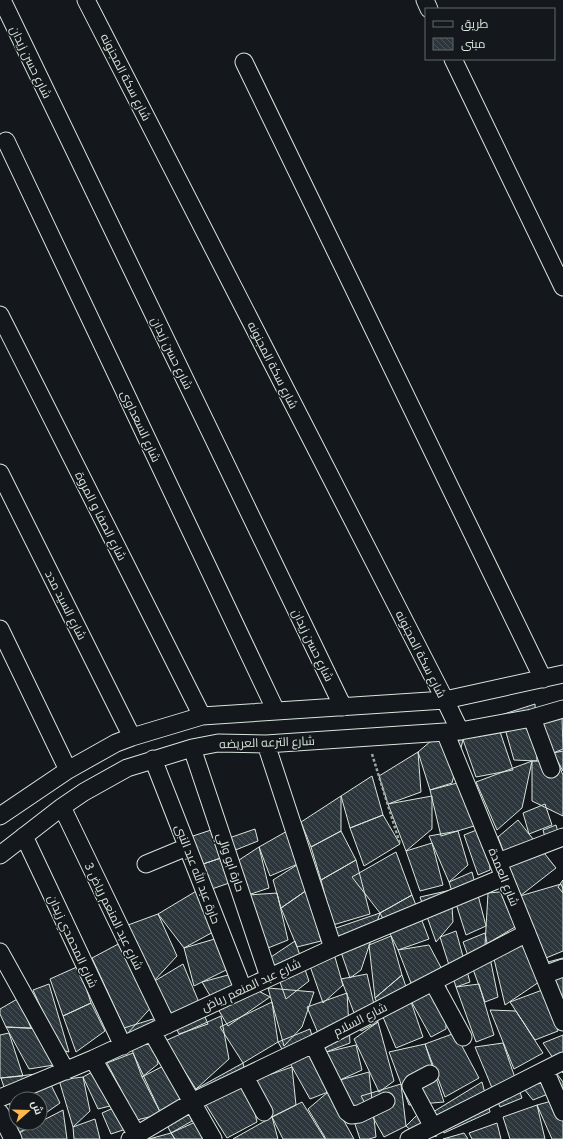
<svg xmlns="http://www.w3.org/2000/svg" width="563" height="1139" font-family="'IBM Plex Sans',Cairo,sans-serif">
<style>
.building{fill:url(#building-back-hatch);stroke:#d8e6dc}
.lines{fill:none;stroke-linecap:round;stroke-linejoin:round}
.minor-casing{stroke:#d8e6dc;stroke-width:19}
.path{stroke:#9da8a2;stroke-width:2.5;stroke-dasharray:3 2;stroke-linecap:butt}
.minor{stroke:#14181c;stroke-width:17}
.labels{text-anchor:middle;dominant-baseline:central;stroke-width:3;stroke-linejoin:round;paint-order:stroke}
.street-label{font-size:12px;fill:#d8e6dc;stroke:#14181c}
</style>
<defs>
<pattern id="building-back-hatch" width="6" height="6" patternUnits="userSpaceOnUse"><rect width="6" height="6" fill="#2c363c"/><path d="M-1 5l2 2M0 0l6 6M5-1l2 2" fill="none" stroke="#4a5358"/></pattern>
</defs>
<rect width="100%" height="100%" fill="#14181c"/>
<path class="building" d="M535 704 537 761 514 760 501 715Z
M495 717 513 770 476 777 460 731Z
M562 717 563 749 553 753 542 723Z
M463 740 452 783 430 790 418 752 431 741Z
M563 751V771L553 753Z
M418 752 421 792 388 804 379 776Z
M532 761H557L563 775V816L532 801Z
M532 761 522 808 497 830 476 782Z
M372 776 383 815 350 828 341 796Z
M465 781 474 826 441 836 430 790Z
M341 796V831L311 847 301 822Z
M432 796V829L406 851 388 804Z
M545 804 552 825 529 834 523 813Z
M383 815 400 844 364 866 350 828Z
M518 820 556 868 520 896 498 837Z
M489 825 490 870 478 875 464 835Z
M556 825 559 836 546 841 543 830Z
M217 828 227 856 200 865 190 837Z
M255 829 258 841 233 851 229 838Z
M289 830 300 863 270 876 259 847Z
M341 831 356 860 321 880 311 847Z
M458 831 468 865 449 882 429 836Z
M432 843 443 885 420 891 406 851Z
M259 847 269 888 248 895 236 862Z
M396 852 412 895 380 913 352 877Z
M224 857 232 882 209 890 200 865Z
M356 860 370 914 333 925 321 880Z
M300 863 307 890 281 908 273 880Z
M472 872 486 926 466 935 449 882Z
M563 880V893L558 887Z
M561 884 563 889V951L546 958 520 896Z
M198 890 213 932 184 948 158 914Z
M307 890 321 941 297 947 281 908Z
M451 890 453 922 436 942 420 897Z
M510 891 515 927 485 945 488 893Z
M277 893 288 940 268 948 248 895Z
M412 895 429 939 398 950 380 913Z
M380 913 361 970 350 978 333 929Z
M158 914 177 956 153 982 128 925Z
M456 931 470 982 456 987 440 937Z
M485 933 498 997 485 1002 463 942Z
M391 936 402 975 375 998 369 945Z
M218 938 230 968 194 986 184 948Z
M330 940 343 985 323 1003 305 952Z
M295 941 309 981 286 999 271 957Z
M122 942 156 1002 127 1034 92 958Z
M524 944 539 982 505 1005 494 959Z
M429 945 445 975 411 983 398 950Z
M563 958V1003L548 962Z
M183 964 208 1024 179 1034 153 982Z
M79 966 91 1003 63 1016 50 979Z
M367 974 378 1022 361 1031 341 979Z
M228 975 270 997 228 1026 202 982Z
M402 975 423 1037 396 1048 375 998Z
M49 984 69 1052 60 1050 33 990Z
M479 984 494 1035 476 1042 456 987Z
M446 986V1029L431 1037 410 999Z
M268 988 314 992 302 1027 284 1046Z
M545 989 558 1031 535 1040 510 1002Z
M347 993 350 1043 326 1052 307 1007Z
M19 998 31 1028 6 1027 0 1014V1009Z
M272 1002 278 1042 243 1063 220 1027Z
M91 1003 105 1031 76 1052 63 1016Z
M490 1010 516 1011 543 1053 514 1069Z
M221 1016 229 1059 196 1089 165 1041Z
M153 1019 158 1064 142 1077 124 1028Z
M378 1022 394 1081 379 1092 354 1039Z
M6 1027 43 1029 54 1065 29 1069Z
M310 1029 328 1092 310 1099 278 1042Z
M9 1033 23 1076 0 1078V1035Z
M455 1033 479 1078 445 1097 425 1044Z
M563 1035V1073L543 1043Z
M503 1043 522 1098 500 1107 475 1047Z
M425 1044 444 1102 409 1105 389 1052Z
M356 1045 362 1070 340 1080 318 1054Z
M133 1053 161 1114 137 1120 107 1063Z
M548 1062 563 1082V1088L533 1100 515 1078Z
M169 1063 192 1121 171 1133 142 1077Z
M243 1063 257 1122 227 1138 196 1089Z
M292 1067 296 1105 272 1117 254 1080Z
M94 1071 110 1106 98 1109 83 1077Z
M369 1072 376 1137 369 1139H360L340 1080Z
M45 1073 60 1103 40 1117V1099H16V1123H32L19 1133 1 1078Z
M83 1077 90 1111 73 1127 59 1080Z
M482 1082 490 1112 444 1133 433 1112Z
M401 1084 406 1126 384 1137 361 1096Z
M328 1092 354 1139H326L308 1109Z
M563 1098V1139H552L537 1105Z
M302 1102 325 1139H283L272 1117Z
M120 1105 126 1129 111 1134 102 1113Z
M537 1105 545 1139H510L503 1117Z
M63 1110 67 1139H22L19 1133Z
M419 1113 437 1136 421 1139 406 1126Z
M272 1117 278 1139H233Z
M95 1119 100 1139H74L73 1127Z
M202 1119 208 1139H175L171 1133Z
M497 1123 501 1139H472L469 1133Z
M171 1133 175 1139H149Z
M464 1133 468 1139H443Z"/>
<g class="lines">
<defs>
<path id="minor" d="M2 0 343 707
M86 0 445 700 460 731
M425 0 429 9
M453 59 563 287
M244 62 543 679
M6 141 276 711
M0 315 202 716
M0 473 132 737
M0 629 68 770
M532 718 551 769
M445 732 563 1022
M266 744 333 948
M192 748 269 977
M153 759 243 989
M62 807 167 1025
M0 816 68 770 116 743 132 737 202 716 445 700 563 674
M24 836 123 1046
M0 855 62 807 84 792 127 768 192 748 218 743 266 744 460 731 532 718 563 709
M498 862 563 837
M146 864 187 847
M0 952 66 1071
M544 975 563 968
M433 982 463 1037
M152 1032 213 1139
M313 1044 347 1112 351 1115 359 1114 386 1101
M93 1059 139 1139
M545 1070 563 1112
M430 1074 413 1083 411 1086 433 1127
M245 1077 264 1112
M0 1098 93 1059 333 948 504 877
M0 1113 13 1139
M130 1139 192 1102 313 1044 527 933
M409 1139 563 1061"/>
</defs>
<use href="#minor" class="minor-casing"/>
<path class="path" d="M372 754 400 844"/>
<use href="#minor" class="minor"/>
</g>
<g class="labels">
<g class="street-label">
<text transform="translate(31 62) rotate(64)">شارع حسن زيدان</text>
<text transform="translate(126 77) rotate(63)">شارع سكة المجنونه</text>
<text transform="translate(172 353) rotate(64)">شارع حسن زيدان</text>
<text transform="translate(273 365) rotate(63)">شارع سكة المجنونه</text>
<text transform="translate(141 426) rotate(65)">شارع السعداوى</text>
<text transform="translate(101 516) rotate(63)">شارع الصفا و المروة</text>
<text transform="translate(66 605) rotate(63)">شارع السيد مدد</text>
<text transform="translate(313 645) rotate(64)">شارع حسن زيدان</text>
<text transform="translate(421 654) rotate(63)">شارع سكة المجنونه</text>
<text transform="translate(267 742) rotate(-2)">شارع الترعه العريضه</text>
<text transform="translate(231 862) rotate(71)">حارة ابو والي</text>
<text transform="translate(198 874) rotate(69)">حارة عبد الله عبد النبى</text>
<text transform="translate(504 877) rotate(68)">شارع العمدة</text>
<text transform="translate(114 916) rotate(64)">شارع عبد المنعم رياض 3</text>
<text transform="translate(73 941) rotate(65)">شارع المحمدي زيدان</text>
<text transform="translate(251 985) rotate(-25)">شارع عبد المنعم رياض</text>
<text transform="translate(360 1019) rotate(-27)">شارع السلام</text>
</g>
</g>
<rect x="425" y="8" width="130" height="52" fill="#14181c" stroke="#626a69"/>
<rect x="433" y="21" width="20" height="6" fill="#14181c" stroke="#626a69"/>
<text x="461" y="28" font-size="12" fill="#d8e6dc">طريق</text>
<rect x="433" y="38" width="20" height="12" fill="url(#building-back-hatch)" stroke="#626a69"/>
<text x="461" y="48" font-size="12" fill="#d8e6dc">مبنى</text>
<g transform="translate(28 1111) rotate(70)"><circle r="19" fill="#14181c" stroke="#626a69"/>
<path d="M0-3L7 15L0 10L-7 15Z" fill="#ffb74d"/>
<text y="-6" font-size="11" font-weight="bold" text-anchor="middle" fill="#d8e6dc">ش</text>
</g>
</svg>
